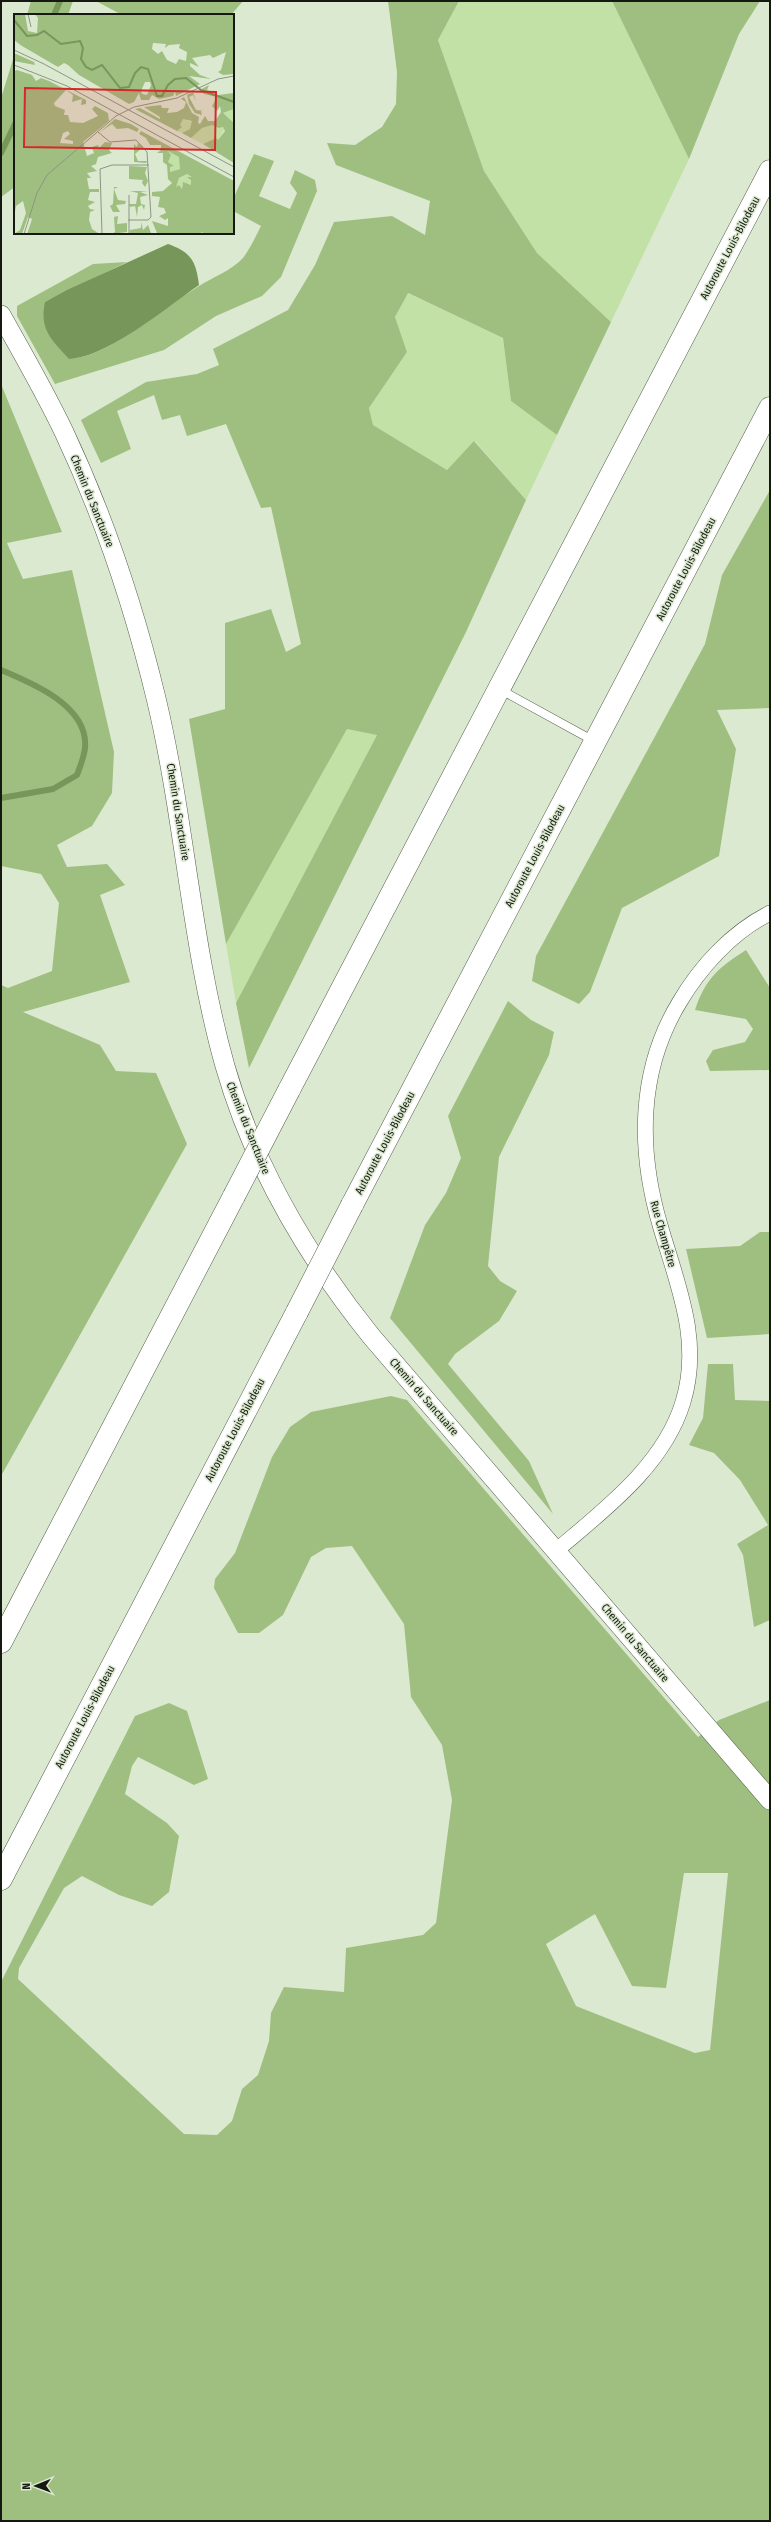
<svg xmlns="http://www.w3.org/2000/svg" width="771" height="2522" font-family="'Fira Sans Condensed',sans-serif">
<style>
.green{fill:#c2e1a6}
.forest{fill:#9fbf80;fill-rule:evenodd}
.water{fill:#779659}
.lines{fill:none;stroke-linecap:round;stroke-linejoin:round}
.stream{stroke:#779659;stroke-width:6}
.service-casing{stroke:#55604b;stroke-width:9}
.minor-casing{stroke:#55604b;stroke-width:16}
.tertiary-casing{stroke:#55604b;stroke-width:20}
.motorway-casing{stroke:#55604b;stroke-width:23}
.service{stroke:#fff;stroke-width:8}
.minor{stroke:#fff;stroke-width:15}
.tertiary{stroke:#fff;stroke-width:19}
.motorway{stroke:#fff;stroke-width:22}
.motorway-bridge-casing{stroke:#55604b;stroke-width:23;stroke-linecap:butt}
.motorway-bridge{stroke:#fff;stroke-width:22}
.labels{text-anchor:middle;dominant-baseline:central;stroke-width:3;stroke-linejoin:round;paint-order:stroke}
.street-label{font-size:11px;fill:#151911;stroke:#dce9d1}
.inset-river{fill:none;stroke:#779659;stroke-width:2}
.inset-road{fill:none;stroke:#8c9684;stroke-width:1}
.view{fill:#d62828;fill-opacity:0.15;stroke:#d62828;stroke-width:2}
.inset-edge{fill:none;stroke:#151911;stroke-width:2}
</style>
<rect width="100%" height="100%" fill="#dce9d1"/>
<path class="green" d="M459 1H612L689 159 611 322 537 253 484 171 438 40Z
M407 293 503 338 511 401 557 435 526 500 475 441 447 470 373 425 369 408 407 352 395 317Z
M347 728 377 735 236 1003 226 944Z"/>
<path class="forest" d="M31 1H73L68 15H27Z
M96 1H243L231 15H122Z
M388 1H459L438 40 484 171 537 253 611 322 557 435 511 401 503 338 408 293 395 317 407 352 369 408 373 425 447 470 474 441 526 500 466 632 249 1068 236 1003 377 735 347 729 226 944 189 719 225 709V623L271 609 286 652 301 644 271 507 261 508 226 424 187 436 180 415 162 420 154 395 117 411 131 449 101 463 81 420 146 382 197 374 219 365 213 349 288 310 315 265 334 222 392 216 425 235 430 201 336 165 327 143 355 145 382 127 396 104 397 72Z
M612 1H760L739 34 689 159Z
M15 53V187L1 197V98Z
M254 154 274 161 259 196 290 209 297 193 290 183 295 170 315 180 317 191 281 277 262 296 216 316 164 350 55 384 17 316V306L93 264 127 262 45 302 69 359C110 357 163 308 199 286 213 277 231 271 243 258 250 249 256 236 261 226L233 211V199Z
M1 384 62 532 7 543 23 579 72 570 114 752 112 793 92 826 57 845 67 867 107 864 125 885 100 895 130 982 23 1012 100 1045 116 1071 156 1073 187 1144 1 1476V985L8 988 52 971 59 903 41 874 1 866Z
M770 490V708L717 710 736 749 719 856 622 908 590 992 579 1004 532 981 536 956 705 644 722 575Z
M746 950 770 988V1070L710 1071 706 1061 713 1050 745 1042 753 1029 746 1019 695 1010C705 979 719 967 746 950Z
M508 1001 531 1020 554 1032 549 1055 499 1157 488 1266 500 1281 517 1291 499 1321 455 1354 448 1364 529 1461 553 1514 390 1318 425 1225 446 1193 461 1158 448 1116Z
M760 1232H770V1334L707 1338 686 1249 740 1246Z
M708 1364H733L735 1400 770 1401V1620L754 1627 743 1555 737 1544 768 1525 740 1480 714 1453 689 1445 703 1418Z
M391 1396 407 1400 698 1737 719 1720 770 1700V2521H1V1982L135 1716 169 1703 187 1711 208 1779 194 1785 138 1757 132 1766 125 1794 167 1823 179 1836 169 1892 152 1906 119 1895 82 1876 64 1888 19 1968 18 1979 184 2134 217 2135 232 2121 242 2089 258 2075 269 2041 271 2013 284 1987 344 1992 346 1948 423 1935 436 1923 452 1800 442 1745 411 1697 404 1624 352 1546 326 1548 311 1557 283 1615 259 1633H238L214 1588 215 1579 235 1553 272 1457 290 1427 311 1412ZM684 1873H728L710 2050 695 2053 576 2006 546 1944 595 1914 632 1986 666 1988Z"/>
<path class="water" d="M168 244C191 252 196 261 199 285 166 308 108 357 69 359 52 340 39 330 45 302L67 290Z"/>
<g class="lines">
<path class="stream" d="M54 15 60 1
M1 153 15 124
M1 670C32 683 89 706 85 748 84 757 80 767 77 775L53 789 1 798"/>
<defs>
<path id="service" d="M499 689 594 741"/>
<path id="minor" d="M557 1550C605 1509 664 1465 683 1402 702 1340 677 1284 660 1225 638 1150 638 1071 679 1003 700 967 732 932 770 913"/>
<path id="tertiary" d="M1 315C23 354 45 392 64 432 104 517 134 607 156 698 185 819 191 946 225 1066 254 1167 306 1255 371 1336L770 1800"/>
<path id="motorway" d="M289 1090 770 171
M352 1205 770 408
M1 1642 234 1196
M1 1879 297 1312"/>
</defs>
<use href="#service" class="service-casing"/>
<use href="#minor" class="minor-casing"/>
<use href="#tertiary" class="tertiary-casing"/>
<use href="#motorway" class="motorway-casing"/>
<use href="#service" class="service"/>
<use href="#minor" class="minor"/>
<use href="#tertiary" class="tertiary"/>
<use href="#motorway" class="motorway"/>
<defs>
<path id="motorway-bridge" d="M234 1196 289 1090
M297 1312 352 1205"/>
</defs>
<use href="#motorway-bridge" class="motorway-bridge-casing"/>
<use href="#motorway-bridge" class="motorway-bridge"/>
</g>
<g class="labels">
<g class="street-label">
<text transform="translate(730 248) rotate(-62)">Autoroute Louis-Bilodeau</text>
<text transform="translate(92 501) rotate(68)">Chemin du Sanctuaire</text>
<text transform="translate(686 569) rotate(-62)">Autoroute Louis-Bilodeau</text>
<text transform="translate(178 812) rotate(81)">Chemin du Sanctuaire</text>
<text transform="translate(535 856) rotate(-62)">Autoroute Louis-Bilodeau</text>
<text transform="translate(248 1128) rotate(68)">Chemin du Sanctuaire</text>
<text transform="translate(385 1143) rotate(-62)">Autoroute Louis-Bilodeau</text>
<text transform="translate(663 1234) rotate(74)">Rue Champêtre</text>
<text transform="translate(424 1397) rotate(49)">Chemin du Sanctuaire</text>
<text transform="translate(235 1430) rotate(-62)">Autoroute Louis-Bilodeau</text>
<text transform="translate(635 1643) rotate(50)">Chemin du Sanctuaire</text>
<text transform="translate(85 1717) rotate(-62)">Autoroute Louis-Bilodeau</text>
</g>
</g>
<g transform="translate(14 14)">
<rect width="220" height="220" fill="#dce9d1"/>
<path d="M220 95V109L209 99ZM169 105 179 108 176 115 168 119 163 117 168 113 166 111ZM198 111 211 114 204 127 202 124 189 130 177 124 188 114ZM154 138H159L166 143V155L156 158V152L160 153 154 148ZM173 160 178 163 177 171 168 170V175L162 174 161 167Z" fill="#c2e1a6"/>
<path d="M0 0H11L14 17 23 19 24 4 21 0H220V60L209 61 204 58 207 56 212 38 199 44 196 41 178 44 185 53 176 49V52L186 61 197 65 175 62 186 70 162 82 161 77 159 82 145 85 138 81 135 86H127L125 79 120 88 115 90 65 61 54 51 50 49 44 53 8 32 0 26ZM139 29 152 30 151 34 155 31 166 30 165 34 173 38 172 47 165 45 162 50 153 46 148 37 144 40 138 35ZM131 68H136L137 71 133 81 128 80 127 77ZM0 39 20 48 21 51 0 47ZM3 56 18 61 22 67 27 64 35 67 72 86V90L67 91 68 85 58 88 59 81 52 76 40 89 41 92 51 96 50 101H54L56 108 69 109 84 102 78 95 81 92 94 99 95 107 69 128 73 142 80 139 78 133 84 131 85 134 91 128 98 129 95 136 98 139 84 143 82 150 77 152 83 157 73 159 77 164H73L75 175H85V178H76L74 186 81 188 74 192 76 195 81 196 76 198 75 206 78 215 84 219 13 220 18 205 14 203 8 220H0L6 216 12 199 9 187 2 192 0 203V57ZM54 117 56 120 50 125 59 127V130L46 129 49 119ZM195 71 193 76 204 81 220 79V95L209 99 220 109V149L189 130 202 124 204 126 211 117 209 113 205 114 198 111 188 114 177 124 168 119 176 115 178 107 169 105 166 111 168 113 163 117 121 95 126 94 146 105V103L130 93 147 91 148 94H155L153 99 163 98 170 94 172 88 167 85 170 83 178 99 185 103 184 109 186 110 191 102 194 107H201L207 98 206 92 203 97 198 92 203 83 190 80 186 76ZM179 78 182 87 179 81 175 83 182 96 190 97H187L188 101 181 99 175 90 173 81ZM101 105 117 110 125 115 123 118 114 114 103 115 98 110 86 118ZM127 117 220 167V220H190L188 218 186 220H116V216L127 214V208L129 216 134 211 137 219H143L138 207 154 212V204L151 206 145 202 152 199 150 194 144 193 146 183 138 182V178L149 177 158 169 154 165 153 151 149 148V139H143L147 136V131H136L132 124 125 120ZM154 137 165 143 166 155 156 158V153L160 152 154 148 157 141ZM173 160 178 163H173L177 166V171L169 168 168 175 165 171 162 173 165 164ZM124 129 129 133 121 140 124 147H133L132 149 120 148V130L123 133ZM115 152 133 153 131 159 134 167 131 173 128 169 129 166 115 165ZM100 173H104L100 175 104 186 112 187 111 190 102 191 106 198H99L96 192 99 190ZM116 177H134L126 178 134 181 126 183 127 190 131 191 130 196 128 191 124 193 123 203 121 192 116 193 115 190H122L124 179ZM104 202 103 210 113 209V218L98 220 101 218 100 203Z" fill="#9fbf80" fill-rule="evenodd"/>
<path class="inset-river" d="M0 6 13 22 23 21 30 17 47 30 66 27 69 34 67 45 72 53 78 56 88 51 106 74 115 73 121 59 127 53 134 55 143 82H148L154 71 161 65 172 64 187 76 220 88"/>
<path class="inset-road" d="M14 0 17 13M0 36 30 50 220 153M0 51 53 72 220 163M84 118 96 128 122 126 133 138 137 203 134 206H114M10 220 23 179 33 161 102 102 120 93 163 84 204 65 220 62M88 220 86 155 98 151H135M115 220V181"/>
<path class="view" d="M11 74 202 78 201 136 10 133Z"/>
<rect width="220" height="220" class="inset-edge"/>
</g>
<rect width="771" height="2522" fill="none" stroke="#151911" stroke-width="4"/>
<g transform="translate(36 2486) rotate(269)" stroke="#dce9d1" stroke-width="3" paint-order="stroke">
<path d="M0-3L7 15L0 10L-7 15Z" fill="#151911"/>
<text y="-6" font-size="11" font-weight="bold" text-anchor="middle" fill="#151911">N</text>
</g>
</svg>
